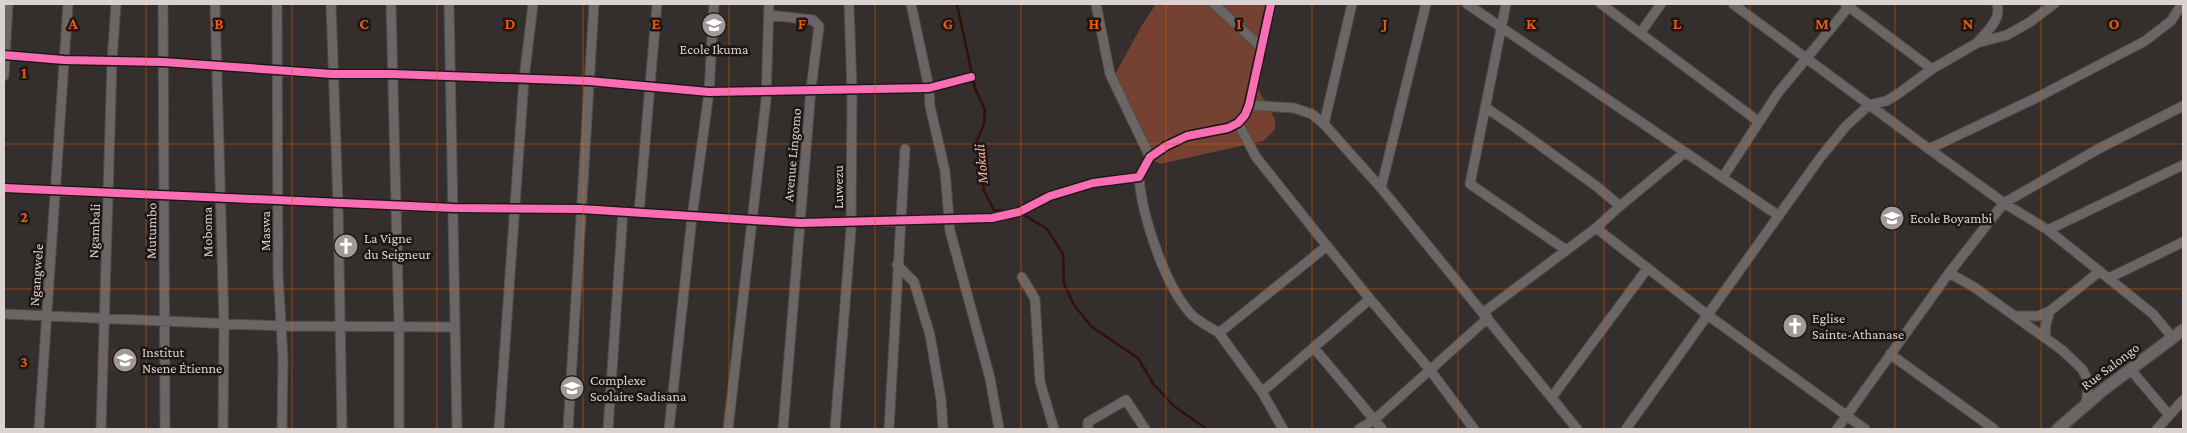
<svg xmlns="http://www.w3.org/2000/svg" width="2187" height="433" font-family="'Crimson Pro',serif">
<style>
.built{fill:#44322e}
.green{fill:#744132}
.lines{fill:none;stroke-linecap:round;stroke-linejoin:round}
.stream{stroke:#331008;stroke-width:2.5}
.minor-casing{stroke:#514c4a;stroke-width:11}
.tertiary-casing{stroke:#514c4a;stroke-width:14}
.minor{stroke:#6b6665;stroke-width:9}
.tertiary{stroke:#6b6665;stroke-width:11}
.cycleway-casing{stroke:#1c1614;stroke-width:11}
.cycleway{stroke:#f96db3;stroke-width:8}
.grid{fill:none;stroke:#e8590c;stroke-width:1;stroke-opacity:0.55}
.labels{text-anchor:middle;dominant-baseline:central;stroke-width:5;stroke-linejoin:round;paint-order:stroke}
.poi-label{font-size:14px;fill:#dbd3d1;stroke:#1c1614;text-anchor:start}
.street-label{font-size:14px;fill:#dbd3d1;stroke:#1c1614}
.water-label{font-size:15px;font-style:italic;fill:#f8b6a2;stroke:#1c1614}
.grid-label{font-size:16px;text-anchor:middle;font-weight:bold;fill:#e8590c;stroke:#1c1614;stroke-width:5;stroke-linejoin:round;paint-order:stroke}
</style>
<rect width="100%" height="100%" fill="#342e2c"/>
<path class="built" d="M110 349H140L139 371H110Z"/>
<path class="green" d="M1156 4H1269L1257 87 1275 119V129L1263 141 1160 164 1147 157 1112 80 1142 25Z"/>
<g class="lines">
<path class="stream" d="M957 4 975 88 985 110 984 124 977 141 984 191 994 210 1006 211
M1021 213 1047 229 1063 254 1064 284 1074 305 1092 327 1138 358 1154 385 1175 407 1207 429"/>
<defs>
<path id="minor" d="M163 4 165 429
M215 4 224 324 223 429
M277 4 278 274 283 358 282 429
M331 4 338 203 342 429
M391 4 399 327V429
M449 4 457 429
M911 4 929 88 930 106 945 171 950 231 990 378 999 429
M1096 4 1110 74 1150 157
M1214 4 1262 48
M1467 4 1779 216
M1506 4 1470 184 1566 250
M1601 4 1758 121
M1733 4 1929 149 2004 203 2048 230 2153 314 2173 338
M1845 4 1932 69
M769 15 813 20 819 26 811 89 783 429
M1641 32 1661 4
M1977 43C1986 32 2002 20 1997 4
M4 55 64 60 163 62 332 74H392L589 81 709 92 929 88 971 77
M4 76 8 4
M1249 105 1294 108 1312 114 1324 124 1381 188 1577 429
M1485 107 1523 133 1596 186 1620 206
M1238 123 1256 157 1327 246 1219 333 1262 392 1283 429
M1324 124 1352 4
M1929 149 2038 97 2145 41 2171 21 2182 4
M1139 177C1142 216 1164 283 1190 313 1197 321 1210 327 1219 333
M1723 177 1778 93 1851 4
M4 188 454 208 581 209 800 223 992 218 1019 212 1050 196 1093 183 1139 177 1150 157 1166 146 1187 136 1228 128 1238 123 1245 115 1249 105 1271 4
M1381 188 1426 4
M639 213 657 4
M1596 228 1709 316 1865 429
M2048 230 2183 165
M897 265 914 282 930 335 941 399 943 429
M1949 273 1974 287 2062 350 2082 369 2089 382 2086 403
M1022 277 1035 299 1040 382 1054 429
M2109 278 2183 242
M1370 299 1430 370 1474 429
M1484 312 1596 228 1620 206 1684 153
M4 314 281 326 455 327
M2015 316H2038L2050 311 2100 271
M2045 338 2046 324 2050 311
M1314 348 1382 429
M1890 354 1994 429
M2130 369 2169 415
M1262 392 1370 299 1327 246
M1552 397 1647 269
M39 429 68 4
M101 429 112 61 116 4
M499 429 524 79 533 4
M568 429 594 4
M608 429 623 211
M669 429 692 217 709 92 714 4
M728 429 766 100 769 4
M835 429 851 229 852 90 849 4
M889 429 905 149
M1088 429V422L1126 400 1145 429
M1359 429 1374 420 1488 318
M1626 429 1820 158 1846 126 1869 105 1886 101 1898 94 1932 69 1977 43 2007 35 2030 22 2054 4
M1837 429 1949 273 2004 203 2100 148 2183 106
M2157 429 2183 400"/>
<path id="tertiary" d="M2058 429 2103 390 2183 330"/>
</defs>
<use href="#minor" class="minor-casing"/>
<use href="#tertiary" class="tertiary-casing"/>
<use href="#minor" class="minor"/>
<use href="#tertiary" class="tertiary"/>
<defs>
<path id="cycleway" d="M4 55 64 60 163 62 332 74H392L589 81 709 92 929 88 971 77
M4 188 454 208 581 209 800 223 992 218 1019 212 1050 196 1093 183 1139 177 1150 157 1166 146 1187 136 1228 128 1238 123 1245 115 1249 105 1271 4"/>
</defs>
<use href="#cycleway" class="cycleway-casing"/>
<use href="#cycleway" class="cycleway"/>
</g>
<path class="grid" d="M146 4V429M292 4V429M437 4V429M583 4V429M729 4V429M875 4V429M1021 4V429M1166 4V429M1312 4V429M1458 4V429M1604 4V429M1750 4V429M1895 4V429M2041 4V429M4 144H2183M4 289H2183"/>
<defs>
<symbol id="school-disc" viewBox="-11 -11 22 22"><circle r="9.5" fill="#a19997" stroke="#1c1614"/><path d="M0-5L7-2L0 1L-7-2ZM-4 1L0 2.5L4 1V4Q0 6-4 4Z" fill="#fff"/></symbol>
<symbol id="church-disc" viewBox="-11 -11 22 22"><circle r="9.5" fill="#a19997" stroke="#1c1614"/><path d="M-1.2-6h2.4v3.5h3.3v2.4h-3.3V6h-2.4V-.1h-3.3v-2.4h3.3Z" fill="#fff"/></symbol>
</defs>
<g fill-rule="evenodd">
<use href="#school-disc" x="700" y="11" width="28" height="28"/>
<use href="#school-disc" x="1878" y="204" width="28" height="28"/>
<use href="#church-disc" x="332" y="232" width="28" height="28"/>
<use href="#church-disc" x="1781" y="312" width="28" height="28"/>
<use href="#school-disc" x="111" y="346" width="28" height="28"/>
<use href="#school-disc" x="558" y="374" width="28" height="28"/>
</g>
<g class="labels">
<g class="poi-label">
<text x="714" y="49" text-anchor="middle">Ecole Ikuma</text>
<text x="1910" y="218">Ecole Boyambi</text>
<text x="364" y="238">La Vigne<tspan x="364" dy="16">du Seigneur</tspan></text>
<text x="1812" y="318">Eglise<tspan x="1812" dy="16">Sainte-Athanase</tspan></text>
<text x="142" y="352">Institut<tspan x="142" dy="16">Nsene Étienne</tspan></text>
<text x="590" y="380">Complexe<tspan x="590" dy="16">Scolaire Sadisana</tspan></text>
</g>
<g class="street-label">
<text transform="translate(792 155) rotate(-85)">Avenue Lingomo</text>
<text transform="translate(838 187) rotate(-90)">Luwezu</text>
<text transform="translate(94 231) rotate(-88)">Ngambali</text>
<text transform="translate(151 231) rotate(-89)">Mutumbo</text>
<text transform="translate(265 231) rotate(-90)">Maswa</text>
<text transform="translate(207 232) rotate(-91)">Moboma</text>
<text transform="translate(36 275) rotate(-86)">Ngangwele</text>
<text transform="translate(2110 366) rotate(-37)">Rue Salongo</text>
</g>
<g class="water-label">
<text transform="translate(981 164) rotate(-95)">Mokali</text>
</g>
</g>
<g class="grid-label">
<text x="73" y="29">A</text>
<text x="219" y="29">B</text>
<text x="364" y="29">C</text>
<text x="510" y="29">D</text>
<text x="656" y="29">E</text>
<text x="802" y="29">F</text>
<text x="948" y="29">G</text>
<text x="1094" y="29">H</text>
<text x="1239" y="29">I</text>
<text x="1385" y="29">J</text>
<text x="1531" y="29">K</text>
<text x="1677" y="29">L</text>
<text x="1822" y="29">M</text>
<text x="1968" y="29">N</text>
<text x="2114" y="29">O</text>
<text x="24" y="78">1</text>
<text x="24" y="222">2</text>
<text x="24" y="367">3</text>
</g>
<rect width="2187" height="433" fill="none" stroke="#dbd3d1" stroke-width="10"/>
</svg>
